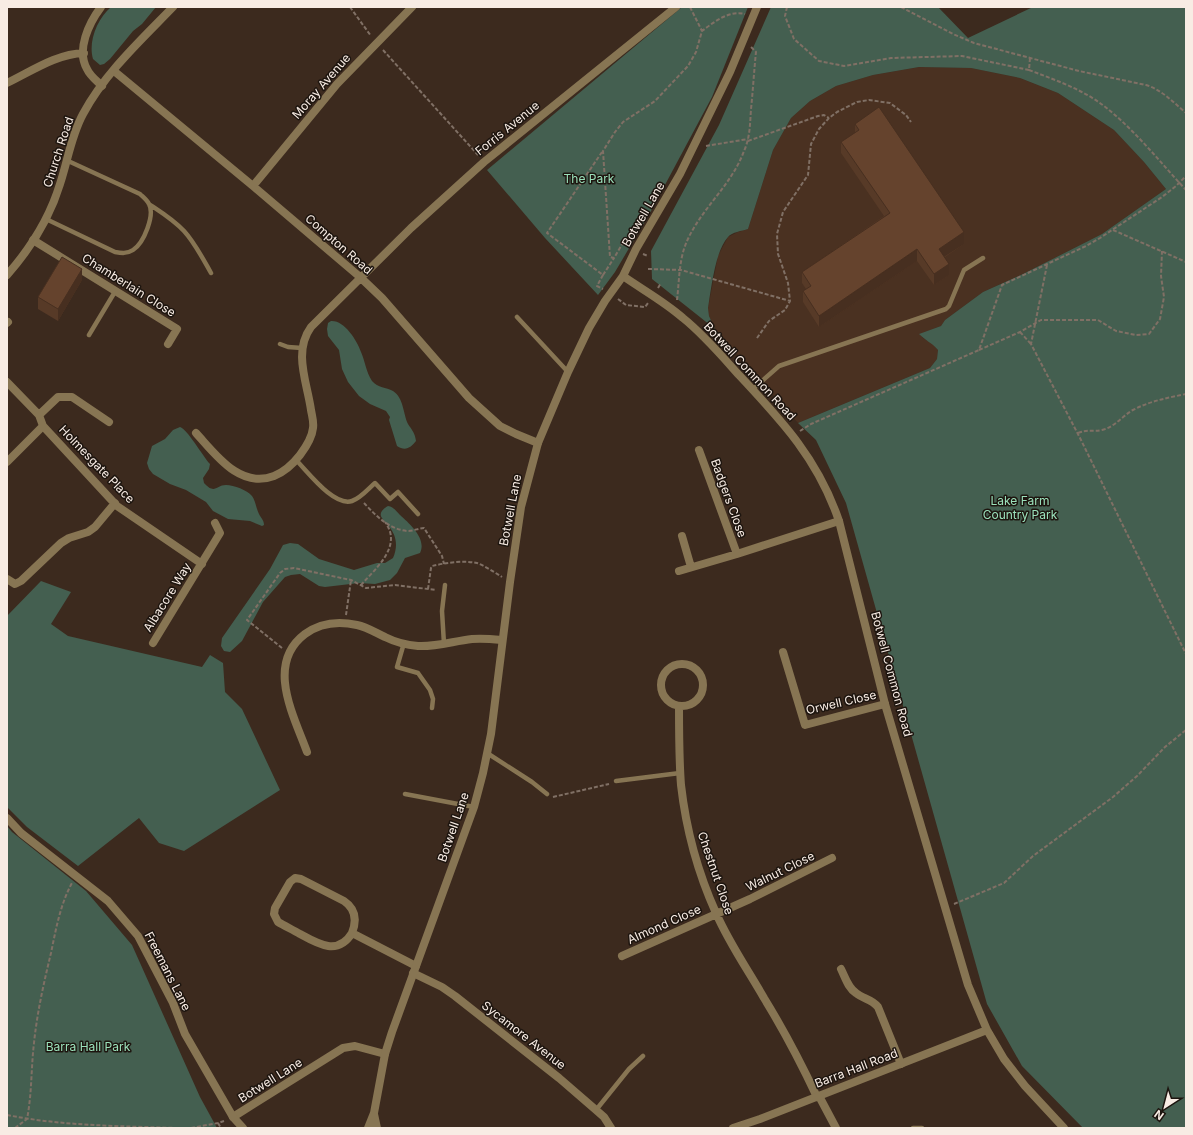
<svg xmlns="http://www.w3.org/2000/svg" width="1193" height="1135" font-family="Inter,sans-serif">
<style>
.built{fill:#4a3121}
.green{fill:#445f50}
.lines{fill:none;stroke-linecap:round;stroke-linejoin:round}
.path{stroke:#807065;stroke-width:2;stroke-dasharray:4 2;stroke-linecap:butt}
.service{stroke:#877553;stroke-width:4.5}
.minor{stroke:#877553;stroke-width:8}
.tertiary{stroke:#877553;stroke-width:8}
.wall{fill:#573a27}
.shaded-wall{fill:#472f20}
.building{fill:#65432d;stroke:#472f20}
.labels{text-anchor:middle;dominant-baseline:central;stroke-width:3;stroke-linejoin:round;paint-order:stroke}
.street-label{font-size:12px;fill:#f8ece4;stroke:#1d150f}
.park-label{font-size:12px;fill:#9be1bb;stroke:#1d150f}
</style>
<rect width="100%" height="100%" fill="#3c2a1e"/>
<path class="built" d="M919 67 971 68 1020 78 1058 93 1114 130 1144 162 1166 189 1102 234 1023 274 983 292 945 320 941 326 920 334 923 338 932 343 938 350 937 359 930 368 798 423 715 329 709 316 708 308 718 256 728 237 738 232 748 229 773 150 791 118 810 101 836 86 873 75Z"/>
<path class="green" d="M111 7H156L142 24 133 31 110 59 104 64 100 65 93 59C88 42 97 19 111 7Z
M682 7H748L712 97 651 211 615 272 598 295 545 238 487 170Z
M771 7H938L968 38 1033 7H1186V1128H1083L1022 1066 987 1004 846 503 816 440 798 423 930 368 937 359 938 350C931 342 926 341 919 334L941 326 945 320 983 292 1023 274 1102 234 1166 189 1144 162 1114 130 1058 93 1020 78 971 68 919 67 873 75 836 86 810 101 791 118 773 150 748 229C742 231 732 232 728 237 715 251 711 290 708 308L709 316 715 329 652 279 651 251 719 125Z
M331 321C344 320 357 340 361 352 365 361 366 372 372 381 378 388 386 387 393 391 404 398 403 414 408 424 412 430 415 433 416 441 411 447 406 452 397 446L389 420 390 417 386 411 370 404 359 396 348 382 342 369 339 350 328 336 327 329 328 323Z
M180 427C188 430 202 455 210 464L209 469 203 478 204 483C215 495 216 485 226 485 234 485 247 490 252 496 256 502 256 508 259 514 261 518 264 520 264 525L262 526 250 521 228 519 213 511 206 502 186 490 170 484 153 474 149 469 147 463 152 446 165 439 173 430Z
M388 506C394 507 396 511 400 515 410 524 427 539 420 553L405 558 397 573 390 580 375 584 359 583 325 587 319 586 300 574 291 575 285 577 263 602 242 641 230 652 224 651 221 646 222 638 270 569 283 545 290 543 298 544 319 559 354 570 377 563H385L393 558C398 546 397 536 388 525 387 523 383 521 382 518 378 513 384 508 388 506Z
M41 581 71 592 51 624 68 636 202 667 210 655 223 663 225 692 242 709 280 790 184 851 159 843 139 818 78 866 27 827 7 807V616Z
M7 826 12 832 86 891 132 945 200 1097 217 1128H7Z"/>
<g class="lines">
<path class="path" d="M350 7 371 36
M690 7 702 31
M787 7 785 16 794 39 819 61 844 66 891 58 962 56 1029 70
M901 7 953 34 974 43 1079 71 1146 85C1162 90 1173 102 1186 113
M383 50 478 155
M1030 58 1029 70C1055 80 1082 89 1104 106 1135 130 1159 161 1186 190
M748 141 818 116 824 115 829 118
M706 146 748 139
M602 152 547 233 603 275 597 286 603 289
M1113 230 1186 262
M628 244 624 241 614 258 610 257 603 151 615 132 623 122 655 101 688 66 696 52 702 31C714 22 729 10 745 14
M643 254 648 256
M1047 265 1031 344 1080 438 1186 654
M648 269 681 270 790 301
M603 275 614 258
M658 288 661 283
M618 299 626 305 645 307 648 303
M677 300C679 284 679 262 685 246 698 211 731 187 744 151 750 138 750 124 751 109 753 90 754 71 756 52L750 46
M1020 332 1031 344
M757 338 769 321 785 310 790 301 788 283 778 254 777 234 783 212 808 175 811 144 819 129 829 118 837 112 857 102 869 100 890 103 906 115 911 122
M979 350 1020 332 1041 320H1098L1116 331 1136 335 1149 334 1160 319 1164 297 1161 276 1162 251
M800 431 811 424 979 350 1002 285 1086 246 1100 238 1162 197 1176 186 1186 176
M1078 433C1088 429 1093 432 1102 430 1115 427 1122 416 1133 410 1150 401 1167 398 1186 394
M364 503C376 516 390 530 408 531 414 531 419 528 424 528L442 556 444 564
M361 585C376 568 403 546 385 522
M428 589 431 568 432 566C445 563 463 560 477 563 485 566 494 572 502 577
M346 615 351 580
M282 648 247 620 280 573 285 569 294 568 351 580 366 588 395 585 436 590
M553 797 609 784
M954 904 1004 883 1033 856 1113 797 1137 776 1165 747 1186 730
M7 1115C62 1126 120 1126 176 1128
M218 1123 221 1128
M15 1128 27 1119C32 1094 31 1068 34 1043 37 1013 44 982 51 953 56 929 60 905 72 883
M191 1128 218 1123 224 1121"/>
<path class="service" d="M149 204C161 212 174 220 184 231 195 243 203 259 211 273
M46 219 115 252C121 253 127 254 133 250 144 243 155 215 149 204 147 200 143 197 140 194L66 160
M517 317 568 372
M89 335 116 290
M280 344 288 347 302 348
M752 390 779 366 946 309 949 306 964 270 983 258
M296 460C308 472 334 507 352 501 361 498 368 489 375 483L390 499 398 492 418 514
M404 643 397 667 418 673 430 690 433 699 432 708
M444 644 442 611 445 585
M487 753 532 782 547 794
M616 781 680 773
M405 794 474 807
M596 1110 629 1069 643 1056
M913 1128H922"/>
<path class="minor" d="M101 7C89 23 76 50 87 69 90 76 97 81 102 86
M114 71 253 186 360 277 382 298 469 398 500 426 516 434 538 443
M7 83C32 71 56 54 84 53
M253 186 337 84 412 7
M33 240 177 329 168 344
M7 323 8 322
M7 382 39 415 43 426 117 506 202 564
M39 415 58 397H72L109 422
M196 433C216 455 240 489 274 476 284 472 293 464 300 455 306 447 312 438 313 428 314 422 312 416 311 410 307 382 293 352 311 327L411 228 484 162 676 7
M699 450 737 554
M7 462 43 426
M682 536 691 567
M679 571 737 554 839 521
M7 579 15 584 21 581 61 543 69 538 88 532 95 527 115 503
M153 643 220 533 215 523
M783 652 805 725 885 704
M661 685a21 21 0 1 1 42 0a21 21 0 1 1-42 0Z
M679 706C679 732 679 759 681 785 686 829 698 873 716 913 729 943 748 970 764 998 783 1029 801 1063 817 1097
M307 752C294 716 265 664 305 634 320 623 339 621 357 625 367 627 376 633 385 637 395 642 406 645 418 646 436 647 454 641 472 639 482 638 492 639 502 640
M352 933C357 920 356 909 344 901L301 879 295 878 290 882 275 908 274 914 278 922C285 926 293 930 300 934 318 944 338 956 352 933L416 966
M622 956 750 899 832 858
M841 969C845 977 848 988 856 993 863 999 872 999 878 1007L901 1064
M413 973 442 987 455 996 559 1078 596 1110 604 1117 611 1128
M819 1096 836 1128
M233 1117 343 1048 355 1046 385 1054"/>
<path class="tertiary" d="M7 275C30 249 50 217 60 184 68 160 71 136 83 114 105 73 141 40 173 7
M623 276C643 290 665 302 683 318 703 334 721 355 738 374 782 421 818 459 839 521L885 704 968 985 987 1030 1004 1059 1025 1086 1064 1128
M7 818 21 833 108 901 138 936 173 1003 185 1034 233 1117 243 1128
M374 1114 377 1128
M368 1128 374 1113 385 1054 392 1032 474 807 483 773 491 734 510 582 521 507 538 443 568 372 589 328 605 301 623 276 636 249 680 174 730 72 757 7
M733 1128 760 1119 987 1030"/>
</g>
<path class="wall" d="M855 124 964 244 945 257 949 275 934 285 917 261 819 327 803 302V291L806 289 802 283V272L884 216 841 153V142L855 133Z
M82 280 58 321 38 309V297Z"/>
<path class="shaded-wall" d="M964 232V244L939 260V249Z
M917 249V261L819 327V316Z
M949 264V275L934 285V274Z
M82 269V280L58 321V309Z"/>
<path class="building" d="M879 107 964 232 939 249 949 264 934 274 917 249 819 316 803 291 811 286 802 272 890 213 841 142 859 130 855 124Z
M62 257 82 269 58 309 38 297Z"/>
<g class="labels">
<g class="street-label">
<text transform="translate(321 86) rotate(-49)">Moray Avenue</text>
<text transform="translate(507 128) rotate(-39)">Forris Avenue</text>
<text transform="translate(58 152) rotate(-72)">Church Road</text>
<text transform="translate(643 214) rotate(-60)">Botwell Lane</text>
<text transform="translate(339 244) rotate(41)">Compton Road</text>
<text transform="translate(129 285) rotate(32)">Chamberlain Close</text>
<text transform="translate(750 371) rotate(47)">Botwell Common Road</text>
<text transform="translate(97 464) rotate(46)">Holmesgate Place</text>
<text transform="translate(729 498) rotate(70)">Badgers Close</text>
<text transform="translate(510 510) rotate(-79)">Botwell Lane</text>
<text transform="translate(167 597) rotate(-58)">Albacore Way</text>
<text transform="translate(892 674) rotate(75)">Botwell Common Road</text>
<text transform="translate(841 702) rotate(-13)">Orwell Close</text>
<text transform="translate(453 827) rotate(-71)">Botwell Lane</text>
<text transform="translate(780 871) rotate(-26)">Walnut Close</text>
<text transform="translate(716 873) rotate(71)">Chestnut Close</text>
<text transform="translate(664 924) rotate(-24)">Almond Close</text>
<text transform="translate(168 971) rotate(63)">Freemans Lane</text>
<text transform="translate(524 1035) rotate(38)">Sycamore Avenue</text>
<text transform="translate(856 1068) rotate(-21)">Barra Hall Road</text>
<text transform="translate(270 1080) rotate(-32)">Botwell Lane</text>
</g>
<g class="park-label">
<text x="589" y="178">The Park</text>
<text x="1020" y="500">Lake Farm<tspan x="1020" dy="14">Country Park</tspan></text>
<text x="88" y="1046">Barra Hall Park</text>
</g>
</g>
<rect width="1193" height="1135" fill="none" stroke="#f8ece4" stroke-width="16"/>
<g transform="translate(1165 1107) rotate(216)" stroke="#1d150f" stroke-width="3" paint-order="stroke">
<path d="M0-3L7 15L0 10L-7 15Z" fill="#f8ece4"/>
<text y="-6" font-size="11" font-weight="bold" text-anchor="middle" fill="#f8ece4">N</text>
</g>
</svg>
